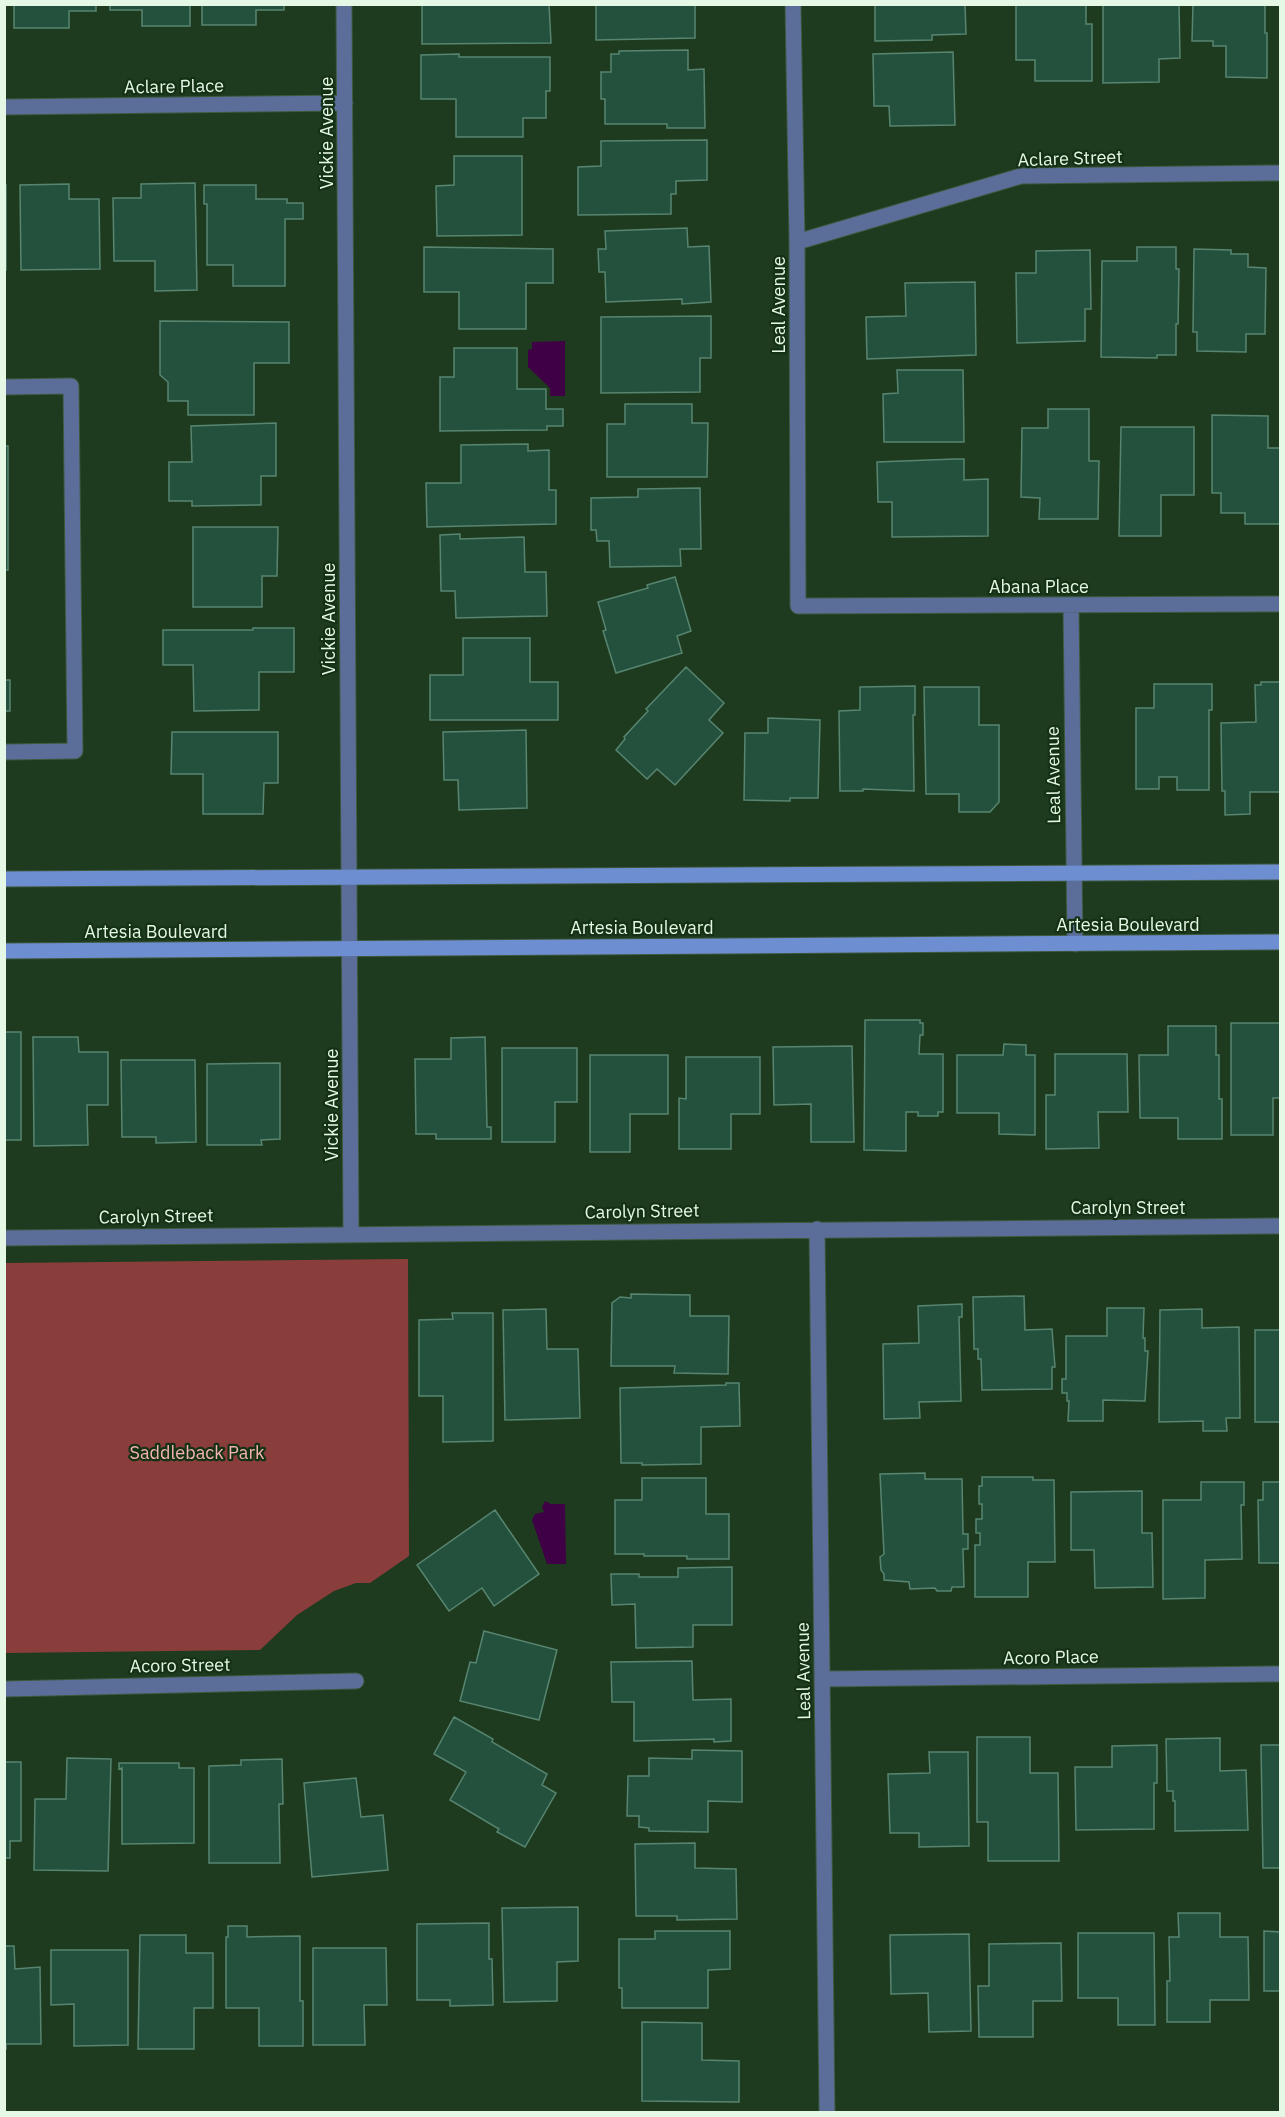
<svg xmlns="http://www.w3.org/2000/svg" width="1285" height="2117" font-family="'IBM Plex Sans',sans-serif">
<style>
.green{fill:#8a3e3b}
.water{fill:#3f0045}
.building{fill:#23513e;stroke:#578570;stroke-width:1.5}
.lines{fill:none;stroke-linecap:round;stroke-linejoin:round}
.lane-casing{stroke:#3f593f;stroke-width:17}
.street-casing{stroke:#3f593f;stroke-width:17}
.secondary-casing{stroke:#3f593f;stroke-width:17}
.lane{stroke:#5a6e99;stroke-width:15}
.street{stroke:#5a6e99;stroke-width:15}
.secondary{stroke:#6e8ed2;stroke-width:15}
.labels{text-anchor:middle;dominant-baseline:central;stroke-width:4.5;stroke-linejoin:round;paint-order:stroke}
.street-label{font-size:18px;fill:#e5f7e5;stroke:#143115}
.park-label{font-size:18px;fill:#f5b4af;stroke:#143115}
</style>
<rect width="100%" height="100%" fill="#1f3b1f"/>
<path class="green" d="M408 1259 409 1556 370 1583H356L334 1591 297 1615 260 1650 5 1653V1263Z"/>
<path class="water" d="M565 341V396H550V388L528 367V350L532 349V342Z
M545 1501 551 1504H565L566 1564H547L532 1520 535 1514 544 1512 542 1507Z"/>
<path class="building" d="M16 4H96V11H69V28H14V6Z
M110 4H190V26H142V10H110Z
M202 4H284V10H256V25H202Z
M422 4H549L551 43 422 44Z
M596 4H703V5H695V38L596 40Z
M875 4H965L966 34 932 35V40L875 41Z
M1016 4H1086V24H1092V81H1035V60H1016Z
M1103 4H1179L1180 58 1159 59V82L1103 83Z
M1193 4H1265V33H1267V78L1226 77V46H1213V41H1192Z
M688 50V70L704 69 705 128H667V124H605V99H601V72H611V54H619V51Z
M953 52 955 125 890 126 889 106H874L873 54Z
M459 54V57H550V91H546V118H523V137H456V99H421V55Z
M707 140V180L676 181V194H671V214L578 215V167L601 166V141Z
M454 156H522V235L437 236 436 186 454 185Z
M195 183 197 290 155 291V261H114L113 198H141V184Z
M69 184V199H99L100 269 21 270 20 185Z
M4 185H6V270H4Z
M204 185H256V199H287V203H303V219H285V286H233V265H207V204H204Z
M687 228 688 247 709 246 711 302 682 304V299L606 302 605 272H599L598 249H606L605 231Z
M424 247 553 249V283H526V329H459V292H424Z
M1137 247H1176V269H1179L1178 324H1176V355H1157V358L1101 357 1102 261H1137Z
M1194 249 1231 250V254H1248V267L1266 268 1265 334H1246V352L1197 351V332H1193Z
M1090 250 1091 309H1085V341L1017 343 1016 273H1036V251Z
M975 282 976 355 867 359 866 317 906 316 905 283Z
M711 316V358H700V392L601 393V317Z
M160 321 289 322V363H254V415H188V401H168V382L160 375Z
M454 348H517V389H546V409H563V426H547V430L440 431V377H454Z
M897 370H963L964 442H884L883 394 898 393Z
M625 404H692V423H708L707 477H607V424H625Z
M1048 409H1089V461H1099L1098 519H1039L1040 498 1021 497 1022 428H1048Z
M1212 415 1268 416V448H1280V524H1245V513H1221V493H1212Z
M276 423V476H261V505L192 506V501H169V462H192L191 426Z
M1121 427H1194V495H1161V536H1119Z
M528 444V451L549 450V490H556V524L427 527 426 483H461V445Z
M4 446H8V570H4Z
M955 459H964V480L988 479V536L892 537V502H878L877 462Z
M700 488 701 549H680L681 566 610 567 609 541H597L596 530H591V498L638 497V489Z
M193 527H278L277 576H262V607H193Z
M460 534V539L524 537 525 572H546L547 616 456 618 455 591H441L440 535Z
M675 577 691 631 677 636 682 653 616 673 603 631 606 630 598 602 648 588 647 585Z
M253 628H294V672H259V710L194 711 193 665H163V630H253Z
M463 638H530V682H558V720H430V675H463Z
M686 667 724 703 709 720 723 733 675 785 657 769 647 779 616 750 625 739 624 737 648 711 646 709Z
M4 680H10V711H4Z
M1261 682H1280V792H1250V814L1225 815V791H1222L1221 723 1256 722 1255 685H1261Z
M1154 684H1212V710H1209V790H1177V777H1159V789H1136V708H1154Z
M915 686V715H913L914 791 863 789V791H840L839 711 860 710V687Z
M924 687H979V725H999V802L990 812H959V794H926Z
M768 718 820 720 818 798H790V801L744 800 745 733H768Z
M526 730 527 808 459 810 458 780H444L443 732Z
M172 732H278V783H264L263 814H203V774H171Z
M865 1020H920V1023H923V1035H920L919 1054H943V1112H938V1116H918V1112H906V1151L864 1150Z
M1231 1023H1280V1098H1273V1135H1231Z
M1168 1026H1216V1055H1219V1099H1222V1139H1178V1118H1140L1139 1055H1168Z
M4 1032H21V1140H4Z
M33 1037H78L79 1052H108V1105H87L88 1145 34 1146Z
M485 1037 487 1127H491V1139H436V1134H416L415 1059H451V1038Z
M1004 1044 1026 1045V1055H1035V1135L999 1134V1113H957V1055H1003Z
M852 1046 854 1142H811V1104L774 1105 773 1047Z
M502 1048H577V1102H555V1142H502Z
M1055 1054H1127L1128 1112H1098L1099 1148 1046 1149V1095H1055Z
M590 1055H668V1114H630V1152H590Z
M686 1057H760V1114H731V1149H679V1098L686 1099Z
M121 1060H195L196 1142 156 1143V1137H122Z
M280 1063V1139L261 1140 262 1145H207V1064Z
M631 1294 690 1295V1316H729L728 1374 674 1373 675 1366H611L612 1303 620 1297 631 1298Z
M1024 1296 1025 1330 1052 1329 1055 1367H1052V1389L982 1390 981 1359H978V1349H974L973 1297Z
M962 1304V1317H959L961 1401 919 1402 920 1418 884 1419 883 1344 919 1343 918 1306Z
M1107 1308H1144L1143 1338H1145V1351H1148L1145 1401 1103 1400V1421H1068L1069 1401H1067V1393H1062V1379H1066V1336H1107Z
M546 1309 547 1349H578L580 1418 505 1420 503 1310Z
M1202 1309V1328L1239 1327 1240 1418H1226L1227 1431H1203V1421L1159 1422 1160 1310Z
M452 1313H493V1441L443 1442V1396H419V1320L453 1319Z
M1255 1330H1280V1422H1255Z
M726 1383H739L740 1426 701 1427V1464L642 1465V1463H621L620 1388 726 1385Z
M925 1473V1479H962L963 1534H968V1549H963L964 1587H952L951 1591H937L935 1588 910 1589 909 1582 884 1580V1574L881 1570 880 1557 884 1554 880 1474Z
M982 1477H1033V1480H1054L1055 1562H1028V1597H975V1545H980V1533H976V1519H982V1504H979V1486H982Z
M642 1478H706V1514H729V1559H687V1556H644V1554H615V1500H642Z
M1201 1482H1244V1505H1241L1242 1559 1205 1560V1598L1163 1599V1500H1201Z
M1263 1482H1280V1563H1259L1258 1500H1263Z
M1142 1491V1533H1152L1153 1587 1095 1588 1094 1550H1071V1492Z
M495 1510 539 1574 494 1606 482 1588 449 1611 417 1565Z
M732 1567V1625H693V1647L636 1648 635 1604 612 1605 611 1574H639V1577H678V1568Z
M484 1631 557 1650 539 1720 460 1701 470 1662 476 1663Z
M692 1661 693 1700 731 1699V1741L714 1742V1739L634 1741V1702H612L611 1662Z
M454 1717 493 1739 492 1742 547 1774 542 1785 556 1793 525 1847 497 1832 499 1829 450 1800 466 1772 434 1754Z
M977 1737H1030V1773H1058L1059 1861H988V1822H977Z
M1220 1738V1771L1246 1770 1248 1830 1175 1831V1801H1173V1791H1167L1166 1739Z
M1157 1745V1783H1154V1829L1076 1830 1075 1767H1112V1746Z
M1261 1745H1280V1868H1263Z
M692 1750 742 1751V1802L708 1801V1832L649 1831V1828L639 1827V1816H627L628 1776H649V1758L692 1759Z
M929 1752H968L969 1846 919 1847V1833H890L888 1774 930 1773Z
M67 1758 111 1759 108 1871 34 1870 35 1799H66Z
M282 1759 283 1804H279L280 1863H209V1766L241 1765V1760Z
M4 1762H21V1841H10V1858H4Z
M119 1763H179V1768H194V1843L122 1844V1768L119 1769Z
M356 1778 361 1817 383 1815 388 1870 312 1877 304 1783Z
M695 1843V1868L736 1869 737 1919 677 1920V1916H636L635 1844Z
M578 1907V1961L557 1962V2001L504 2002 502 1908Z
M1178 1913H1220V1937H1248L1249 2000H1210V2022H1167V1981H1170L1169 1937H1179Z
M489 1923V1959H492L493 2005 450 2006V2000H417V1924Z
M228 1926H247V1937L300 1936V2001H303V2046H259V2008H226V1937H228Z
M655 1931H730V1969L708 1970V2008H622V1988H619V1939H655Z
M1264 1931 1280 1932V1991H1264Z
M1078 1933H1154L1155 2025H1118V1998H1078Z
M969 1934 971 2031 929 2032 928 1993 891 1994 890 1935Z
M140 1935H186V1953H213V2008H194V2049H138Z
M1061 1943 1062 2001H1033V2037H979L978 1986H989V1944Z
M4 1946H14L15 1969 40 1967 41 2044H6V2049H4Z
M313 1948H386L387 2005H364L365 2045H313Z
M51 1950H128V2045L74 2046V2004L51 2005Z
M642 2022 702 2023V2060L739 2061V2102L642 2101Z"/>
<g class="lines">
<defs>
<path id="lane" d="M4 387 71 386 75 751 4 752"/>
<path id="street" d="M344 4 351 1234
M793 4 797 242 798 606 1280 604
M4 107 345 103
M797 242 1021 176 1280 173
M1071 605 1075 944
M817 1229 827 2112
M4 1238 1280 1226
M822 1679 1280 1674
M4 1689 356 1681"/>
<path id="secondary" d="M4 879 1280 872
M4 951 1280 942"/>
</defs>
<use href="#lane" class="lane-casing"/>
<use href="#street" class="street-casing"/>
<use href="#secondary" class="secondary-casing"/>
<use href="#lane" class="lane"/>
<use href="#street" class="street"/>
<use href="#secondary" class="secondary"/>
</g>
<g class="labels">
<g class="street-label">
<text transform="translate(174 86) rotate(-1)">Aclare Place</text>
<text transform="translate(326 133) rotate(-90)">Vickie Avenue</text>
<text transform="translate(1070 158) rotate(-2)">Aclare Street</text>
<text transform="translate(778 305) rotate(-90)">Leal Avenue</text>
<text x="1039" y="586">Abana Place</text>
<text transform="translate(328 619) rotate(-90)">Vickie Avenue</text>
<text transform="translate(1053 775) rotate(-91)">Leal Avenue</text>
<text x="1128" y="924">Artesia Boulevard</text>
<text x="642" y="927">Artesia Boulevard</text>
<text x="156" y="931">Artesia Boulevard</text>
<text transform="translate(331 1105) rotate(-90)">Vickie Avenue</text>
<text x="1128" y="1207">Carolyn Street</text>
<text transform="translate(642 1211) rotate(-1)">Carolyn Street</text>
<text transform="translate(156 1216) rotate(-1)">Carolyn Street</text>
<text transform="translate(1051 1657) rotate(-1)">Acoro Place</text>
<text transform="translate(180 1665) rotate(-1)">Acoro Street</text>
<text transform="translate(803 1671) rotate(-91)">Leal Avenue</text>
</g>
<g class="park-label">
<text x="197" y="1452">Saddleback Park</text>
</g>
</g>
<rect width="1285" height="2117" fill="none" stroke="#e5f7e5" stroke-width="12"/>
</svg>
